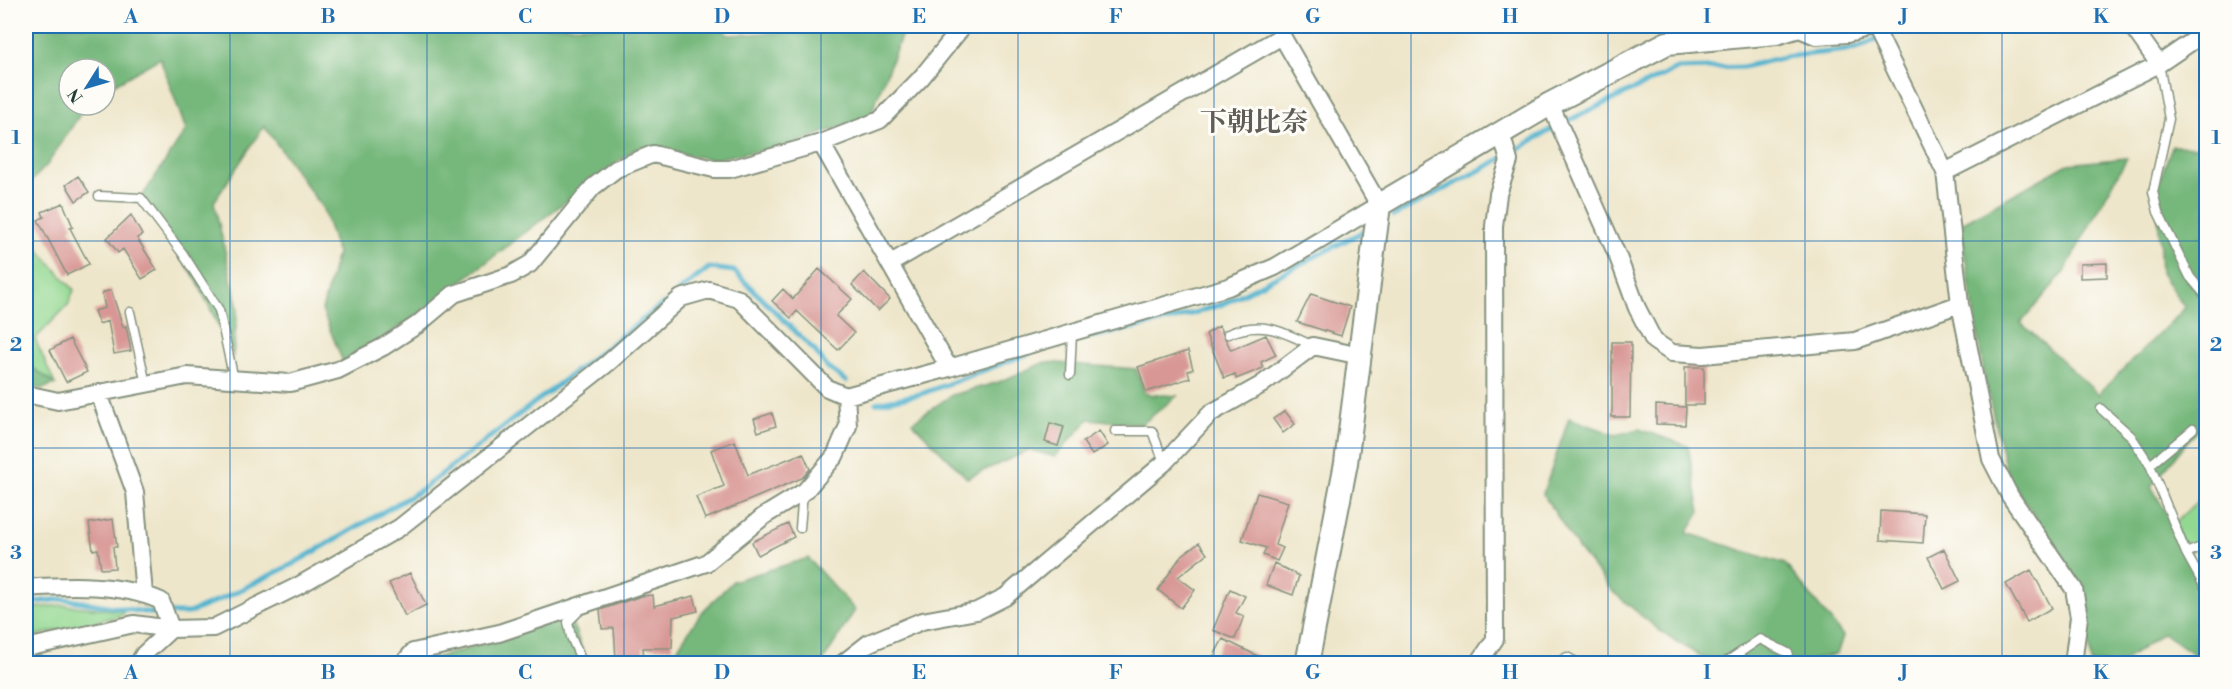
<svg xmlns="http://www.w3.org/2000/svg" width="2232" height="689" font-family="'Libre Bodoni','Noto Serif JP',serif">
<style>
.green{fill:#93d891;stroke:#598a62;stroke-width:1.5}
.forest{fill:#76b87b;stroke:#4a7a58;stroke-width:1.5}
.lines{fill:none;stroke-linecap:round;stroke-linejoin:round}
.stream{stroke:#50b3cf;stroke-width:5}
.building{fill:#d89794}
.lane-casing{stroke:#86927f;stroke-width:11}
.street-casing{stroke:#86927f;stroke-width:20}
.secondary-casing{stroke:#86927f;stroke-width:26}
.lane{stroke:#fff;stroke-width:8}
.street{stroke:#fff;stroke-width:16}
.secondary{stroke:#fff;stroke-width:22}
.grid{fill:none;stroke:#1f6fb2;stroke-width:1.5;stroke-opacity:0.55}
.labels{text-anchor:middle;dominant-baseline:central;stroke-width:6;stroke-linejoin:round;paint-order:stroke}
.quarter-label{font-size:27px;font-weight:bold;fill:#605c56;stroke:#fdfcf7}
.neatline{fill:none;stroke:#1f6fb2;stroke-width:2}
.grid-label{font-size:20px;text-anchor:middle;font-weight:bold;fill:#1f6fb2}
</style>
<rect width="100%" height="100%" fill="#fdfcf7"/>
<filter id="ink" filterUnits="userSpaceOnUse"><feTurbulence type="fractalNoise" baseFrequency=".0167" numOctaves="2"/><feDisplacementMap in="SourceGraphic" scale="12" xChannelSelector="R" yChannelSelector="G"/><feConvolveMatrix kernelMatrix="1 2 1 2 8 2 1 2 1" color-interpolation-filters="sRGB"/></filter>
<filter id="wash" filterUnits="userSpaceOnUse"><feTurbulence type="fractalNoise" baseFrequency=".008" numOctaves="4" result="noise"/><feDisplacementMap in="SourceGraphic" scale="24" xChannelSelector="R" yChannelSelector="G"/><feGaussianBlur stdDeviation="1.35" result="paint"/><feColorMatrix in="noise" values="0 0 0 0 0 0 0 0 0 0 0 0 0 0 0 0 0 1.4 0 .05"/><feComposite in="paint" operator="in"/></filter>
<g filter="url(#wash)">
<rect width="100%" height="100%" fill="#eee6ca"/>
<path class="green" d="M27 195 26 235 74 290 68 305 35 339 55 384 26 363V196Z
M2206 494V545L2189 552 2173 524Z
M62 605 124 611 123 615 26 638V609Z"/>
<path class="forest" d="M26 26H720L728 35 905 26 870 116 787 146 713 159 636 148 408 322 343 362 322 310 337 253 323 209 264 126 214 202 238 308 233 356 196 279 141 198 186 130 160 58 105 90V69H69V105H86L47 165 26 187Z
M2172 146 2206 147V419L2151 486 2206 583V663L2163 633 2121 663H2091L2083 589 2007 474 1985 380 1960 224 2068 164 2127 158 2064 272 2021 323 2098 394 2185 308 2161 273 2157 187Z
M1045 362 1136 369 1145 394 1177 396 1142 424 1089 419 1055 457 1030 450 967 478 912 422 952 395 999 382Z
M26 363 55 384 42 389 26 386Z
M1569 418 1616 435 1639 429 1688 446 1700 512 1687 533 1785 564 1843 636 1837 654 1798 663H1711L1660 631 1613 592 1579 550 1543 494Z
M808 558 855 610 822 663H661L674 654 701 613 733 581Z
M569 615 587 662 594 663 416 664 512 635Z"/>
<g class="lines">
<path class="stream" d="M1393 216 1503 158 1557 126 1677 69 1743 67 1784 57 1856 49 1901 26
M678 292 709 268 734 271 815 351 827 367 846 381
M1071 341 1175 319 1223 304 1362 232
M876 403 921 394 1030 353
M26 603 64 599 150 613H189L228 596 291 565 421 490 663 304"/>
</g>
<g id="blocks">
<path class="building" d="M78 176 89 192 76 201 66 185Z
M63 203 73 227 70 228 89 264 67 275 38 220 44 217 42 212Z
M131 215 142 235 137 238 157 270 142 279 123 249 118 253 107 238Z
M2107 263V277L2080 278V264Z
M819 269 852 299 836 316 854 333 838 350 797 311 791 318 772 301 783 289 793 299Z
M864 272 890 299 878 311 852 285Z
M111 290 123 327 126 326 131 351 114 354 108 321 99 324 94 311 105 308 102 293Z
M1311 294 1350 307 1341 336 1297 322Z
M1219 326 1231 350 1266 335 1276 355 1261 362 1263 368 1236 379 1235 374 1224 378 1206 334Z
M70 339 87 372 66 382 50 350Z
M1612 342H1631L1630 417H1612Z
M1188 351 1193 369 1188 371 1190 378 1146 392 1138 367Z
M1685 367H1704V405H1685Z
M1656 405 1686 407 1685 425 1656 424Z
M1285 411 1295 424 1283 433 1273 419Z
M772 413 776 426 758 432 754 419Z
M1050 423 1064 427 1058 446 1045 442Z
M1099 431 1108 445 1092 455 1083 442Z
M735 441 748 475 803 453 810 469 802 478 705 519 696 497 724 486 711 450Z
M1257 493 1288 502 1275 545 1283 548 1277 561 1263 555 1266 548 1242 540Z
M1881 511 1925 514 1923 543 1880 540Z
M113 519 117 547H113L115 568 101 569 98 549 93 550 89 523Z
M788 524 794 537 758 555 752 542Z
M1199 543 1207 554 1178 577 1195 590 1181 608 1158 590 1181 556Z
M1944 549 1960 581 1944 589 1928 557Z
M1274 563 1299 576 1293 595 1266 585Z
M2031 570 2052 608 2027 622 2006 584Z
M410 573 426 605 405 616 389 583Z
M1230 589 1245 596 1236 613 1244 616 1235 639 1213 630Z
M653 595 654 606 694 596 698 611 673 617 672 648H643L644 658 616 659 614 628 602 629 600 610 641 596Z
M1223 639 1272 663H1210Z"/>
</g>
</g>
<g filter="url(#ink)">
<use href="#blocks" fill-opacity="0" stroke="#86927f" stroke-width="1.5"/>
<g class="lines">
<defs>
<path id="lane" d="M2159 64 2169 119 2153 192 2158 212 2190 277 2206 296
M99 196 141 198 183 254 219 310 234 380
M130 312 146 384
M1228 334C1261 320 1282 331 1313 346
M1070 375 1072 333
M2101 409 2131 436 2150 465
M2193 429 2150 465 2186 553 2206 545
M1115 431H1152L1164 462
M800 528 803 492
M2186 553 2206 589
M581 609 568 622 571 637 583 664
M1555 664 1567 657 1580 664
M1723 664 1760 639 1788 653"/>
<path id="street" d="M2132 26 2159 64
M1797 28 1816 36 1847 34 1878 26
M1875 28 1945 172
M1550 104 1618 257 1637 308 1654 341 1672 353 1703 355 1855 341 1960 304
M821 143 880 120 921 78 963 26
M891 263 1282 36 1379 205 1275 267 1228 287 949 368
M26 394 58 401 187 376 290 383 338 370 383 347 417 325 454 294 511 275 530 264 593 187 616 169 653 154 714 169H730L821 143 949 368 846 396 827 388 739 299 709 290 681 298 608 363 399 528 298 586 213 628 171 629 134 624 26 648
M99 394 135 492 144 594
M26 588C69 585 121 583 161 601L171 629
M138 664 144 654 171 629
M403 664 413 652 499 633 706 563 764 516 805 491 835 456 848 426 846 396
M842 664 869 643 922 621 977 611 1005 597 1163 464 1211 413 1261 385 1313 346 1361 356
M1478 664 1495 639 1494 226 1498 194 1509 161 1501 133
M2073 664 2079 617 2074 589 2010 496 1991 459 1960 304 1945 172 2159 64 2206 32"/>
<path id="secondary" d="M1307 664 1346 463 1379 205 1550 104 1667 43 1776 33 1799 26"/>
</defs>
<use href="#lane" class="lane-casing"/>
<use href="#street" class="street-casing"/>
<use href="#secondary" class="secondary-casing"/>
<use href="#lane" class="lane"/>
<use href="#street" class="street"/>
<use href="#secondary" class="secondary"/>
</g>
</g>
<path class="grid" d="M230 26V664M427 26V664M624 26V664M821 26V664M1018 26V664M1214 26V664M1411 26V664M1608 26V664M1805 26V664M2002 26V664M26 241H2206M26 448H2206"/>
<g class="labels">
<g class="quarter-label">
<text x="1254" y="123">下朝比奈</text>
</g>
</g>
<rect width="2232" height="689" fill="none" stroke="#fdfcf7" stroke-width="66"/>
<g transform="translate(87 87) rotate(233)"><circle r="28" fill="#fdfcf7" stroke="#a4b0a9" stroke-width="1.5"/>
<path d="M0-4.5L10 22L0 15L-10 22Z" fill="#1f6fb2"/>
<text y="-9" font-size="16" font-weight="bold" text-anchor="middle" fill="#1f3d34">N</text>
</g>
<rect x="33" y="33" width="2166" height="623" class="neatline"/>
<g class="grid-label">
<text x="131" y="23">A</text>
<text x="328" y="23">B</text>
<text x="525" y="23">C</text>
<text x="722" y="23">D</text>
<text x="919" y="23">E</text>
<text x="1116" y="23">F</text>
<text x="1313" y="23">G</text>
<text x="1510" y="23">H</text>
<text x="1707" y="23">I</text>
<text x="1904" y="23">J</text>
<text x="2101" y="23">K</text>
<text x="16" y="144">1</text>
<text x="2216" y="144">1</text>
<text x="16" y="351">2</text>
<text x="2216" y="351">2</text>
<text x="16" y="559">3</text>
<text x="2216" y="559">3</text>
<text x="131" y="679">A</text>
<text x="328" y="679">B</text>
<text x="525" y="679">C</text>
<text x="722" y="679">D</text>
<text x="919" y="679">E</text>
<text x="1116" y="679">F</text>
<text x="1313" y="679">G</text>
<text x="1510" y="679">H</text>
<text x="1707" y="679">I</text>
<text x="1904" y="679">J</text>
<text x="2101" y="679">K</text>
</g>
</svg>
